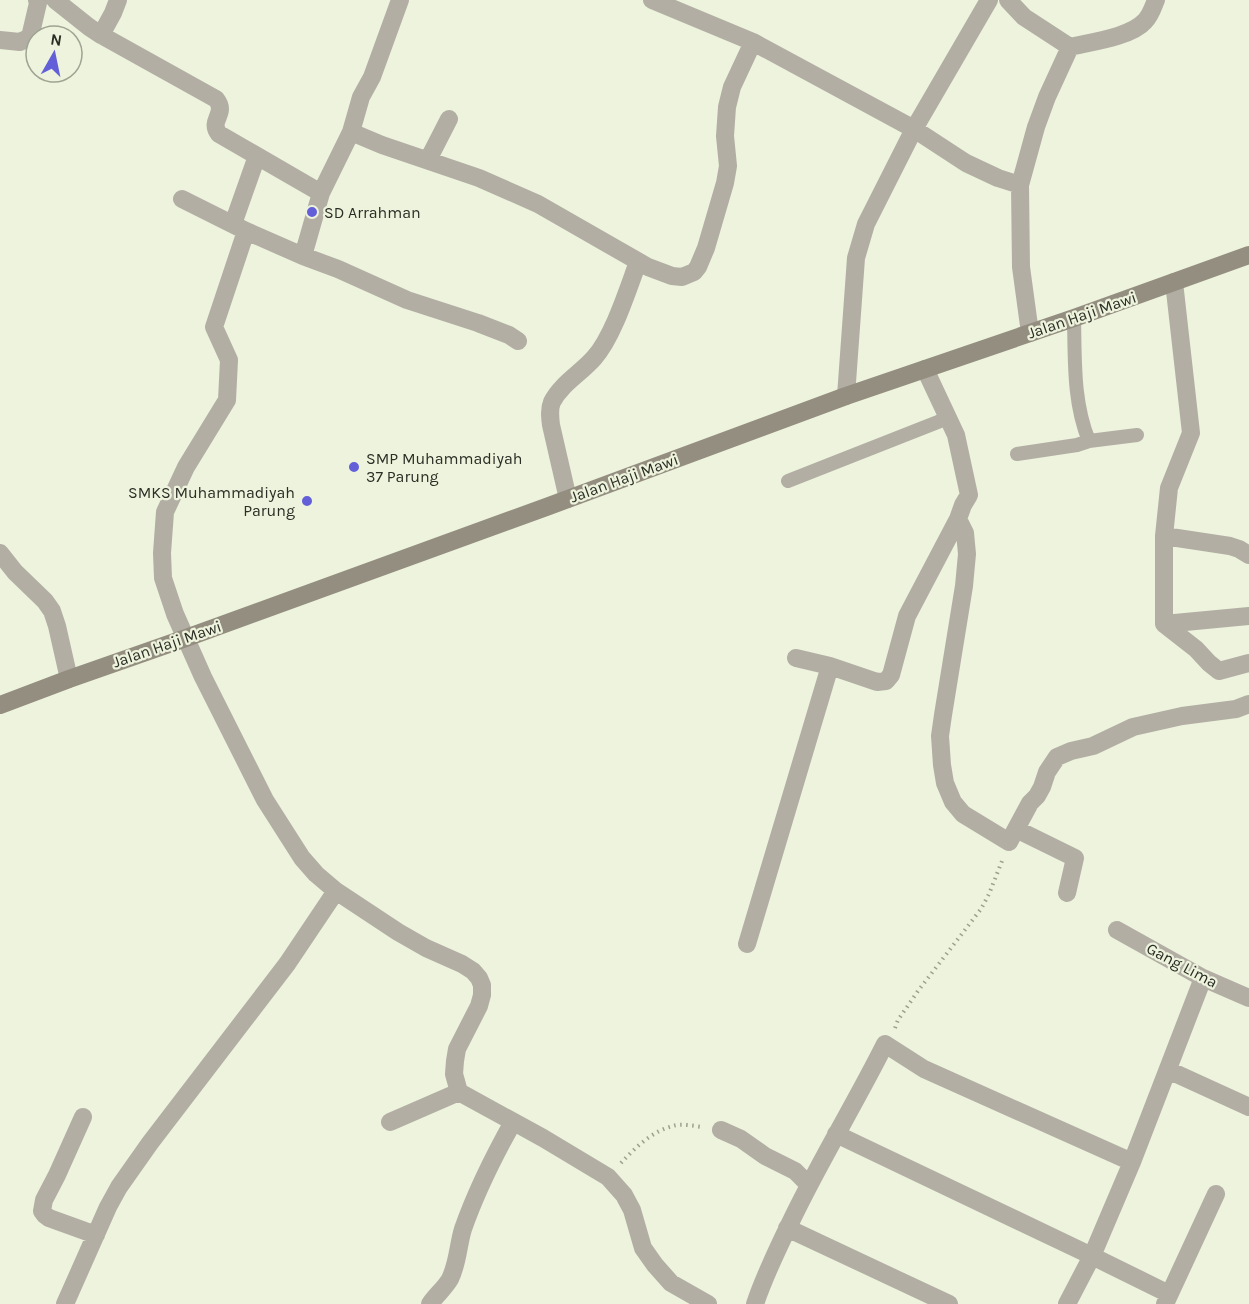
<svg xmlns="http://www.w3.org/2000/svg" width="1249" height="1304" font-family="Karla,sans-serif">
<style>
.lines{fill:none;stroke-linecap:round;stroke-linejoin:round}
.path{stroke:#9ca18f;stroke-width:4;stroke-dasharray:1.5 4.5;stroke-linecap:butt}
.lane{stroke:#b2aea4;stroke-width:14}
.street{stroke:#b2aea4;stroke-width:18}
.secondary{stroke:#948e80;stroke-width:18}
.poi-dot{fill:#625fd8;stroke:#edf3dc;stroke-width:2}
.labels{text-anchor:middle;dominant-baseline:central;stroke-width:4.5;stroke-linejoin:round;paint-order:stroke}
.poi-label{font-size:16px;fill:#2b2e25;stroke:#edf3dc;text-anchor:start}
.street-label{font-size:16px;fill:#2b2e25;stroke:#edf3dc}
</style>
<rect width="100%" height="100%" fill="#edf3dc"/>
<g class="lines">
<path class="path" d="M895 1028 898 1020 918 991 981 909 989 894 1002 861
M621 1163C635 1148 652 1131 673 1126 681 1123 694 1126 702 1127"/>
<path class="lane" d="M1089 441 1137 435
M1017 454 1077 445 1089 441C1073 402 1075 360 1074 318
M788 481 948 418"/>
<path class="street" d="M55 0 89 27 101 35 113 13 118 0
M652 0 753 42 914 129 966 163 998 178 1020 185
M1008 0 1024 17 1070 47C1091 42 1131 37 1145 21 1151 15 1153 7 1156 0
M101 35 216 99C228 114 208 120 219 134L321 193 351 132 361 97 372 77 400 0
M0 40 20 42 30 37 38 3 37 0
M351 132 382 145 479 178 538 204 648 267 672 276 682 277 694 272 698 267 706 248 725 183 728 166 725 136 727 107 732 87 753 42
M428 160 449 119
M182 199 246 231 303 256 338 269 407 300 478 323 509 335 518 341
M233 224 257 156
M246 231 214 327 229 360 227 400 186 467 165 512 162 553 163 578 175 614 203 677 265 800 302 858 316 874 336 891 398 932 426 948 462 964 473 971 479 978 482 985V995L479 1006 457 1049 455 1061 454 1074 459 1092 543 1138 608 1177 624 1195 632 1210 643 1248 655 1265 671 1283 708 1304
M303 256 321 193
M1174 282 1191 433 1169 488 1164 536V624L1249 616
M1030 333 1021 267 1020 185 1036 127 1047 97 1070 47
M846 396 856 258 866 224 914 129 989 0
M568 499 551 425C550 417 549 409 552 402 561 384 581 373 594 358 613 337 628 289 638 262
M958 519 965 533 967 554 964 586 943 715 940 736 942 765 945 783 953 802 963 814 1009 842 1030 803 1037 796 1042 787 1047 772 1057 757 1071 751 1093 746 1133 727 1182 716 1236 709 1249 704
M1164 536 1230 546 1239 549 1249 555
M0 553 15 572 45 601 52 611 57 626 69 679
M1164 624 1196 649 1209 663 1219 671 1249 663
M796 658 830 666 877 682 886 681 891 675 907 616 958 519 963 505 969 495 956 435 925 369
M1016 829 1075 858 1067 893
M1117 930 1203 978 1249 998
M747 944 830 666
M1168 1070 1249 1107
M83 1117 57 1175 44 1200 42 1211 45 1215 49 1218 96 1235
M390 1122 459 1092
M721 1130 741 1139 765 1156 795 1171 809 1185
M836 1134 1092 1256 1169 1294
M787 1228 949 1304
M65 1304 108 1207 119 1187 150 1143 287 964 336 891
M430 1304C436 1295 445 1288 450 1279 458 1263 458 1245 463 1229 476 1192 494 1156 513 1122
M755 1304C766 1271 781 1242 796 1211 824 1154 857 1100 885 1044L924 1069 1132 1162
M1067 1304 1092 1256 1132 1162 1203 978
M1165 1304 1216 1194"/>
<path class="secondary" d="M0 705 69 679 186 638 549 506 846 396 1074 318 1249 255"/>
</g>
<g class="poi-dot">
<circle cx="312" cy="212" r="6"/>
<circle cx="354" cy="467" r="6"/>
<circle cx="307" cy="501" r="6"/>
</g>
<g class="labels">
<g class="poi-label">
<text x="324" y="212">SD Arrahman</text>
<text x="366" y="458">SMP Muhammadiyah<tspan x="366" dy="18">37 Parung</tspan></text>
<text x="295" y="492" text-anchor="end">SMKS Muhammadiyah<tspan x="295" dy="18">Parung</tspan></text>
</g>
<g class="street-label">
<text transform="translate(1082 315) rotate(-19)">Jalan Haji Mawi</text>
<text transform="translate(624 478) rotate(-20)">Jalan Haji Mawi</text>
<text transform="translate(167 644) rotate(-19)">Jalan Haji Mawi</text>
<text transform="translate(1182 965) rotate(28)">Gang Lima</text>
</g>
</g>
<g transform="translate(54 54) rotate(9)"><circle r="28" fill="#edf3dc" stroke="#9fa493" stroke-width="1.5"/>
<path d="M0-4.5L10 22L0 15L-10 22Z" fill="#625fd8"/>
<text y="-9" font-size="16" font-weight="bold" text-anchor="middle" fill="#2b2e25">N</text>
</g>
</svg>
